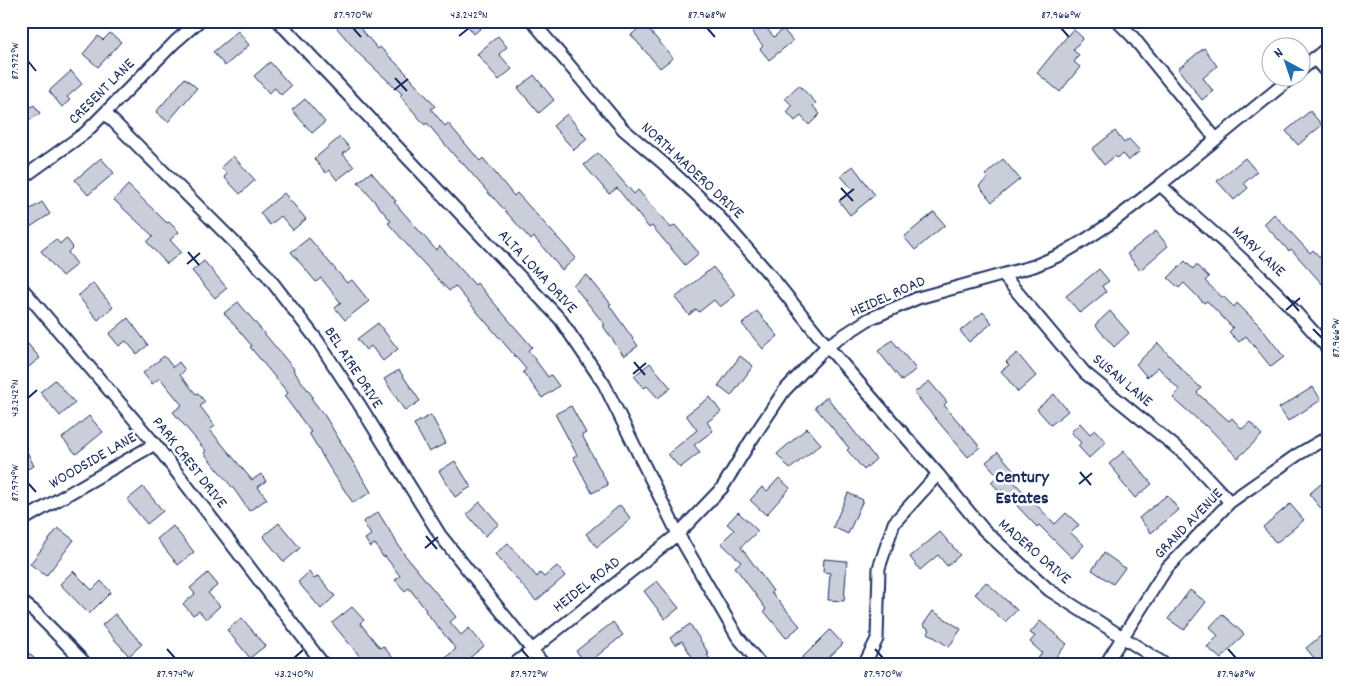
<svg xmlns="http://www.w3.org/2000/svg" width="1349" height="686" font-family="Dekko,sans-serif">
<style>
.building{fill:#caceda;stroke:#1b2f5e}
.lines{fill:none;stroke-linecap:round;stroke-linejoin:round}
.minor-casing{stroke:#1b2f5e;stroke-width:15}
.minor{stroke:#fff;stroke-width:11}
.ticks{fill:none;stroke:#1b2f5e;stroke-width:2}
.labels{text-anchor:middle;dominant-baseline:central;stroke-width:5;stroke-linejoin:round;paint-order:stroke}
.street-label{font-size:16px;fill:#1b2f5e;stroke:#fff}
.neighbourhood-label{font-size:18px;font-weight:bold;fill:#1b2f5e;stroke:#fff}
.neatline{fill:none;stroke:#1b2f5e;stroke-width:2}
.ticks-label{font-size:12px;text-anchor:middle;fill:#1b2f5e}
</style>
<rect width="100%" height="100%" fill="#fff"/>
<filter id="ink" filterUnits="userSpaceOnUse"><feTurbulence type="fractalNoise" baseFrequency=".02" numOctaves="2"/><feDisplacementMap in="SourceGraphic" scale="10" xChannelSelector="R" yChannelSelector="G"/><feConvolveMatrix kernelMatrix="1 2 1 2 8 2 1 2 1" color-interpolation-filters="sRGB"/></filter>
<g filter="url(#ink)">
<path class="building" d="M331 21H354L378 49 380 47 406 73 435 106 431 109 445 126 448 123 480 161 483 158 514 196 517 193 576 258 562 270 534 237 531 240 492 196H491L460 160 459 161 427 123 425 125 400 96 402 94 358 53Z
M464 21H489L474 34Z
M762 23 774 37 783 29 793 41 769 60 760 49 763 46 752 32Z
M644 24 673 58 660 68 631 35Z
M1073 29 1083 38 1073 50 1079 55 1074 62 1080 67 1060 92 1037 73Z
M238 31 249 45 225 66 213 52Z
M110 33 121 42 98 67 83 54 98 36 103 40Z
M498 36 507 47 499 54 512 69 499 80 477 54Z
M1204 48 1217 66 1203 78 1213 91 1202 100 1178 69Z
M270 62 291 86 281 95 275 88 269 93 254 76Z
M71 71 82 84 67 97 70 100 62 107 49 91Z
M534 75 554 100 539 113 518 88Z
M185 78 197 88 168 122 156 112Z
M799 85 816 103 813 106 820 114 809 125 801 116 795 121 787 112 792 106 785 98Z
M305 99 325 122 312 133 292 110Z
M34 105 40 113 21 127V114Z
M1310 111 1322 125 1298 145 1286 131Z
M567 114 587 139 574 150 553 126Z
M1115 131 1124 143 1129 139 1140 151 1128 161 1123 154 1117 158 1115 156 1104 165 1092 149Z
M340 137 350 148 343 154 354 167 337 180 329 170 326 173 314 159Z
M598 153 634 194 638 190 671 228 675 225 699 253 685 265 652 226 649 228 617 188 609 194 584 165Z
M233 156 255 180 240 194 224 177 227 174 221 167Z
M101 158 114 173 88 195 75 180Z
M1245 158 1257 172 1244 183 1248 188 1234 200 1217 181Z
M1003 159 1020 179 992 202 979 186 988 178 985 175Z
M853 166 875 195 850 215 839 201 853 190 841 176Z
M371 172 396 201 394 202 436 250 440 246 475 285 477 283 532 347 528 350 548 377 551 375 559 386 542 398 523 372 526 369 455 286 449 291 415 254 388 223 391 221 358 182Z
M128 185 167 223 169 222 179 232 170 240 181 252 167 264 147 242 153 236 114 200Z
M284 193 306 219 293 230 281 216 270 225 260 213Z
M42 202 50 214 21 233V215Z
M934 212 945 225 915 250 904 237Z
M1274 214 1310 253 1313 250 1328 266V281L1323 285 1291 249 1289 251 1264 224Z
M1156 231 1168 246 1140 270 1127 254Z
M66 238 73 247 68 252 77 264 62 276 41 251 56 239 60 244Z
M309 238 347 283 352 280 369 301 345 320 335 308 341 303 321 278 316 282 291 252Z
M204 261 227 288 215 298 192 271Z
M1185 261 1193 269 1196 265 1209 277 1205 281 1222 297 1223 296 1234 307 1237 303 1259 325 1284 357 1271 367 1246 336 1239 342 1229 332 1233 328 1207 301 1204 303 1184 283 1179 288 1168 278Z
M713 267 736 295 720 307 714 300 699 312 696 309 689 315 675 298Z
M1099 269 1109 281 1102 286 1106 292 1080 313 1066 296Z
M587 275 611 304 609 305 638 346 624 356 603 326 605 325 573 285Z
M93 283 113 307 98 320 78 296Z
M238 302 294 369 293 370 313 397 311 398 325 416 371 492 353 503 329 467 309 433 311 432 284 396 288 393 250 347 252 346 224 313Z
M757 311 778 336 763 349 742 324Z
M1110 311 1129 333 1114 347 1095 325Z
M983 312 992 323 969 342 960 331Z
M128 318 148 345 137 354 126 341 119 346 109 334Z
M378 323 398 349 383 361 371 346 366 350 357 339Z
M21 336 40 358 26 369 21 363Z
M892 340 916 369 902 381 878 351Z
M1158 343 1187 375 1201 388 1197 393 1229 421 1232 418 1242 429 1250 422 1262 435 1238 458 1206 425 1205 426 1173 398 1179 390 1158 367 1147 377 1136 364Z
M1017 353 1036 376 1018 392 1001 371 1009 365 1006 362Z
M164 356 173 367 179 362 185 370 180 375 196 394 198 393 205 402 200 406 215 426 210 430 252 480 261 474 266 481 258 487 267 499 249 511 236 492 204 453 206 451 173 412 182 405 160 378 152 384 143 373Z
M740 356 753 366 731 396 718 386Z
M650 363 671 388 658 398 647 386 644 388 634 376Z
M399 370 420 401 405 411 384 379Z
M55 380 75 403 60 416 40 392Z
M929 381 947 402 944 405 980 447 968 457 914 393Z
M1313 387 1321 400 1288 421 1279 408Z
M1054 394 1068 411 1051 425 1037 409Z
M710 397 721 412 707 422 713 431 694 445 700 452 680 468 668 454 697 430 686 415Z
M827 397 876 459 864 470 847 450 849 448 815 407Z
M571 406 586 433 582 435 608 485 592 493 573 457 577 455 555 414Z
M431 415 446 443 429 452 414 424Z
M89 416 103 432 76 454 62 438Z
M1080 423 1090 434 1095 430 1106 442 1089 458 1078 446 1081 443 1071 432Z
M807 428 821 444 790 469 777 454Z
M21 439 34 466 21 472Z
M1124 451 1152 484 1135 498 1119 479 1121 478 1109 464Z
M998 452 1019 476 1013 481 1055 524 1066 513 1079 525 1071 533 1084 545 1072 558 1039 525 1037 527 1002 490 1000 492 991 482 998 476 986 462Z
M455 461 471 487 455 497 439 471Z
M779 478 790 488 766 515 750 500 762 487 767 491Z
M1328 478V517L1309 494Z
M143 487 163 511 147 524 127 500Z
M848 493 863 500 848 534 833 527Z
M1167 495 1179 510 1151 533 1139 518Z
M480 502 499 524 485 536 467 514Z
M1290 504 1304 520 1276 543 1263 527Z
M620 505 631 519 597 547 586 534Z
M378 512 404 554 456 617 450 622 461 635 469 628 484 646 461 665H451L445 658 456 649 425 611 426 610 409 588 405 591 395 580 400 576 385 556 383 557 375 544 370 547 365 539 371 535 363 522Z
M738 512 758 531 741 547 773 591 771 592 800 626 786 638 764 611 766 609 735 567 741 562 721 543 734 530 727 524Z
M279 523 300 548 284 562 263 536Z
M173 526 194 552 178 565 157 539Z
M58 528 74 540 46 576 30 564Z
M940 532 960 555 947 566 938 555 920 570 910 557Z
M508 543 537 577 540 573 544 577 557 566 565 576 536 601 495 554Z
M1104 553 1125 568 1113 584 1092 570Z
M824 559 847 561 844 601 828 600 830 573 823 572Z
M73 571 92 590 101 581 111 592 89 614 60 584Z
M309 572 314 579 318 576 335 596 321 609 298 582Z
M208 573 218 585 208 593 220 606 206 619 199 611 193 615 183 604 195 594 190 588Z
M657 581 679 608 665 619 644 591Z
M986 582 1017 610 1005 622 975 594Z
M1190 590 1206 602 1184 630 1168 619Z
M352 607 364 620 360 623 380 648 383 646 399 665H367L332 623Z
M933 611 961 629 949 647 928 633 930 630 923 625Z
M115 614 142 644 129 656 102 625Z
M1222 614 1244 634 1221 659 1207 647 1218 636 1210 627Z
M242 618 265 646 250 658 227 630Z
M1040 621 1067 644 1049 665H1033L1042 653 1030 642 1035 636 1030 633Z
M613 622 623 635 587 664 576 651Z
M690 624 709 654 707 655 715 665H697L682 641 675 645 670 638Z
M830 630 843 644 821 665H807L801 659Z
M1328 630V655L1318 663 1306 648Z
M21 646 34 658 28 665H21Z"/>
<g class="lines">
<defs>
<path id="minor" d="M278 21 560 319 604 384 678 534 737 636 761 665
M532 21 623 129 663 163 714 211 770 275 827 346 938 474 983 529 1049 590 1166 665
M1117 21 1132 36 1216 139
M1314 58 1328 74
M1302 69 1328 47
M105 113 266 274 317 340 359 404 440 535 544 665
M21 179 85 133 175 42 199 21
M1160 185C1218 237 1278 288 1328 349
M1003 275 1085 373 1188 457 1230 502
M21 287 155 444 324 665
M21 521 155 444
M21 601 35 612 87 665
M513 665 678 534 722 488 750 442 784 391 827 346 869 319 918 298 1034 266 1060 255 1085 240 1111 223 1160 185 1291 78
M864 665 877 639 879 568 894 523 938 474
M1105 665 1166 569 1230 502 1297 455 1328 437"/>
</defs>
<use href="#minor" class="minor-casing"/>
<use href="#minor" class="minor"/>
</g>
</g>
<path class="ticks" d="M353 28 361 37M707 28 715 37M1061 28 1069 37M459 36 469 28M28 61 36 71M395 78 407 91M394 90 408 79M841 188 853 201M840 200 854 189M188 252 199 265M187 264 200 253M1287 297 1299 311M1286 310 1300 298M1313 329 1322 338M634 362 645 375M633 374 646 363M28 398 37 390M1080 472 1091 485M28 483 36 492M1079 484 1092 473M426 536 437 549M425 548 438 537M167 649 175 658M521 649 529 658M875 649 883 658M1228 649 1236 658M294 658 303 650"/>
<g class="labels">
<g class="street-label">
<text transform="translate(102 92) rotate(-45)">CRESENT LANE</text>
<text transform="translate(692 171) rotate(43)">NORTH MADERO DRIVE</text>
<text transform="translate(1258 252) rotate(43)">MARY LANE</text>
<text transform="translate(537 272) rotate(47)">ALTA LOMA DRIVE</text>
<text transform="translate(888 297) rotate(-24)">HEIDEL ROAD</text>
<text transform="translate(353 368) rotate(57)">BEL AIRE DRIVE</text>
<text transform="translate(1122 381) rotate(40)">SUSAN LANE</text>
<text transform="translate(93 461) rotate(-30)">WOODSIDE LANE</text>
<text transform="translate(189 463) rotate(52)">PARK CREST DRIVE</text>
<text transform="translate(1189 524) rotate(-46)">GRAND AVENUE</text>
<text transform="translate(1034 552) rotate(41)">MADERO DRIVE</text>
<text transform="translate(587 585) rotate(-38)">HEIDEL ROAD</text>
</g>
<g class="neighbourhood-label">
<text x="1022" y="478">Century<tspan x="1022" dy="21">Estates</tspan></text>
</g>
</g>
<rect width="1349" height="686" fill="none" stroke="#fff" stroke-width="55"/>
<g transform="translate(1286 62) rotate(320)"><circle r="24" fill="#ffffff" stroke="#a4acbf"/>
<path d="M0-4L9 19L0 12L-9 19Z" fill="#1f6fb2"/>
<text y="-8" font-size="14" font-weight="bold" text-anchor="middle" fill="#1b2f5e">N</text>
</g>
<rect x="28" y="28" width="1294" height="630" class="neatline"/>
<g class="ticks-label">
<text x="353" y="18">87.970°W</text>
<text x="469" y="18">43.242°N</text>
<text x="707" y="18">87.968°W</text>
<text x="1061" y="18">87.966°W</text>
<text transform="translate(14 61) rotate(-90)" y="4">87.972°W</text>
<text transform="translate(1335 338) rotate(-90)" y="4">87.966°W</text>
<text transform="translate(14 398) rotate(-90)" y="4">43.242°N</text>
<text transform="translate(14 483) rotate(-90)" y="4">87.974°W</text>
<text x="175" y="677">87.974°W</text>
<text x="294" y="677">43.240°N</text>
<text x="529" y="677">87.972°W</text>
<text x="883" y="677">87.970°W</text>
<text x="1236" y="677">87.968°W</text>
</g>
</svg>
